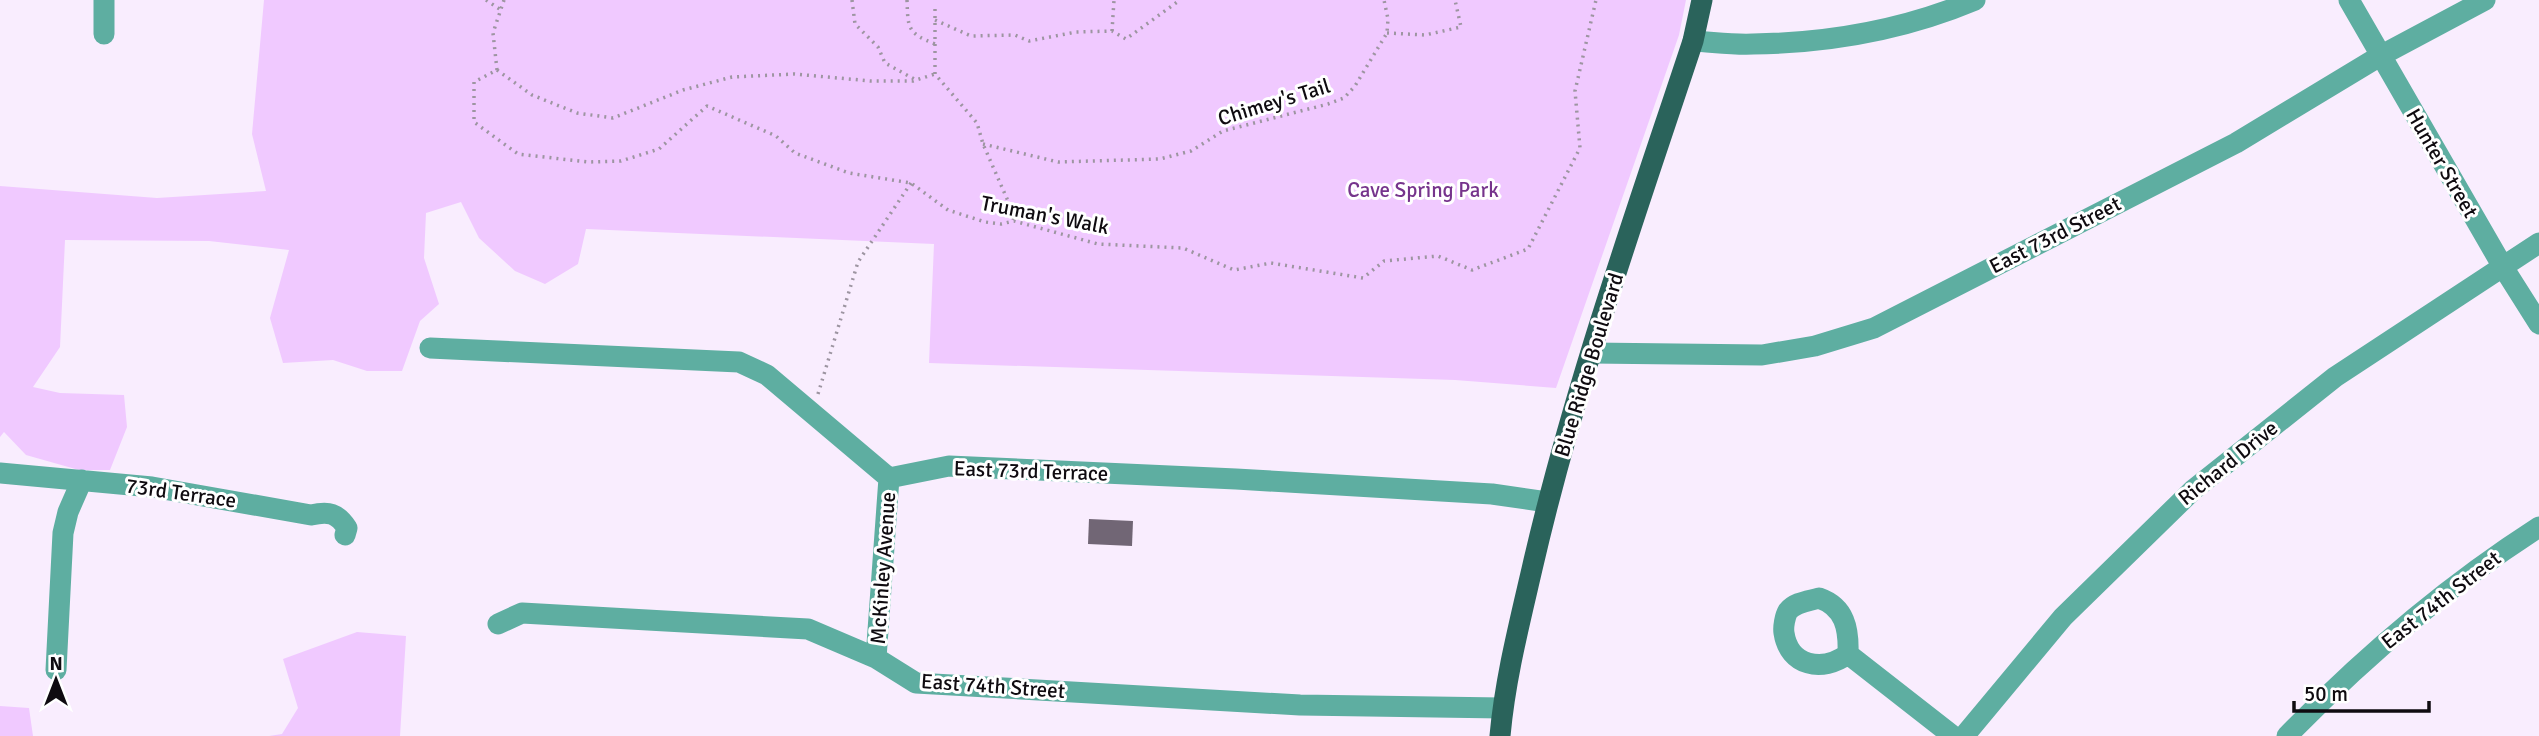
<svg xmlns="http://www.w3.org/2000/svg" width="2539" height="736" font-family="Signika,sans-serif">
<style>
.green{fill:#f0c9ff}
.building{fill:#716675}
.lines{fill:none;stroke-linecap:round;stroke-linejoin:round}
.path{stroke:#9d95a1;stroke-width:3.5;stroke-dasharray:2 5;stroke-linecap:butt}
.minor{stroke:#5eaea1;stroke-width:21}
.major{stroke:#2a635b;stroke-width:21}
.labels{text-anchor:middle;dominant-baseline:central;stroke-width:6;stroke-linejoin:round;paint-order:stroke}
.street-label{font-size:21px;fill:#0f0b10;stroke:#fff}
.park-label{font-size:21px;fill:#76348c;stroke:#fff}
</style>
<rect width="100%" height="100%" fill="#f9edfe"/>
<path class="green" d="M264 0H1686L1679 35 1556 388 1455 380 929 363 934 244 586 229 578 264 545 284 515 271 479 238 461 202 426 213 424 258 439 304 420 321 402 371H367L333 360 283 363 270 318 289 250 209 241 65 240 60 347 33 387 60 393 124 395 127 427 110 470H79L26 455 4 432 0 437V186L157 198 266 191 252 134Z
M357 632 406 636 400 736H269L282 734 298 708 283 659Z
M0 706 29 708 33 736H0Z"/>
<path class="building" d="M1089 519 1133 521 1132 546 1088 544Z"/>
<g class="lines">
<path class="path" d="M486 0 501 10
M504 0 493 33 497 70 474 82V122L518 154 588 162 621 161 659 149 707 106 776 136 795 153 849 173 911 183 948 210 985 222 1001 224 1014 221 1098 244 1183 248 1234 270 1271 263 1363 278 1384 261 1438 256 1472 270 1528 249 1580 148 1575 91 1596 0
M852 0 855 24 878 47 885 63 916 80
M907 0C908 28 907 33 935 44
M935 9V74L977 123 983 144 1008 201 1014 221
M935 20 971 36 1015 35 1029 41 1076 32 1112 31 1126 39 1180 0
M1112 31 1114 0
M1387 33 1425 35 1461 27 1455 0
M497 70 532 95 577 113 613 118 683 90 732 77 794 74 871 81H913L935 74
M983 144 1058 162 1160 159 1191 151 1223 131 1328 104 1344 98 1355 86 1387 33 1388 19 1384 0
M818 394 858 262 911 183"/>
<path class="minor" d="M2349 0 2503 267 2539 324
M104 34V0
M1693 41C1713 42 1733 45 1753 44 1828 43 1906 29 1975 0
M430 348 739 362 767 375 889 478 949 466 1236 479 1492 494 1547 502
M1591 353 1762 355 1815 346 1874 328 2236 143 2380 56 2485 0
M0 473 152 487 311 515C329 511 337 513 347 528L345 535
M1819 598C1845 607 1849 629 1848 654 1822 673 1789 666 1784 633 1783 627 1785 616 1788 611 1795 602 1809 601 1819 598Z
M498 624 522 613 808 629 876 658 916 683 1300 705 1502 708
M1848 654 1953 736
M876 658 889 478
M56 670 63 533 68 512 82 480
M1964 736 2063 617 2193 490 2335 377 2539 243
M2287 736C2363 658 2447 586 2539 527"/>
<path class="major" d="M1500 736C1505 680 1519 625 1532 569 1573 390 1635 216 1693 41L1702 0"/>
</g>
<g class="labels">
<g class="street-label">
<text transform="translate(1274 102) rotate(-17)">Chimey's Tail</text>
<text transform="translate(2442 163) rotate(60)">Hunter Street</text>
<text transform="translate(1045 215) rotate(11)">Truman's Walk</text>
<text transform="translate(2055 235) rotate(-27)">East 73rd Street</text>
<text transform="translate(1589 365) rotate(-73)">Blue Ridge Boulevard</text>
<text transform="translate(2228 463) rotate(-39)">Richard Drive</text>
<text transform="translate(1031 471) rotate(2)">East 73rd Terrace</text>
<text transform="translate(181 493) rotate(8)">73rd Terrace</text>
<text transform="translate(883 568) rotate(-86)">McKinley Avenue</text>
<text transform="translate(2441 600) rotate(-38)">East 74th Street</text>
<text transform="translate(993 686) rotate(4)">East 74th Street</text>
</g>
<g class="park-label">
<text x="1423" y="190">Cave Spring Park</text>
</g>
</g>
<g transform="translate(56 680)" stroke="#ffffff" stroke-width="5" paint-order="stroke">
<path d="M0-5L12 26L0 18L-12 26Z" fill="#0f0b10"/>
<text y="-10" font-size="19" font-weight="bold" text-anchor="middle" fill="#0f0b10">N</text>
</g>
<path d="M2294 701v10h135v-10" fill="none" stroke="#0f0b10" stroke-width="3.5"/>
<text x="2304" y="701" font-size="21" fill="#0f0b10" stroke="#ffffff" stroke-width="5" paint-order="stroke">50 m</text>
</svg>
